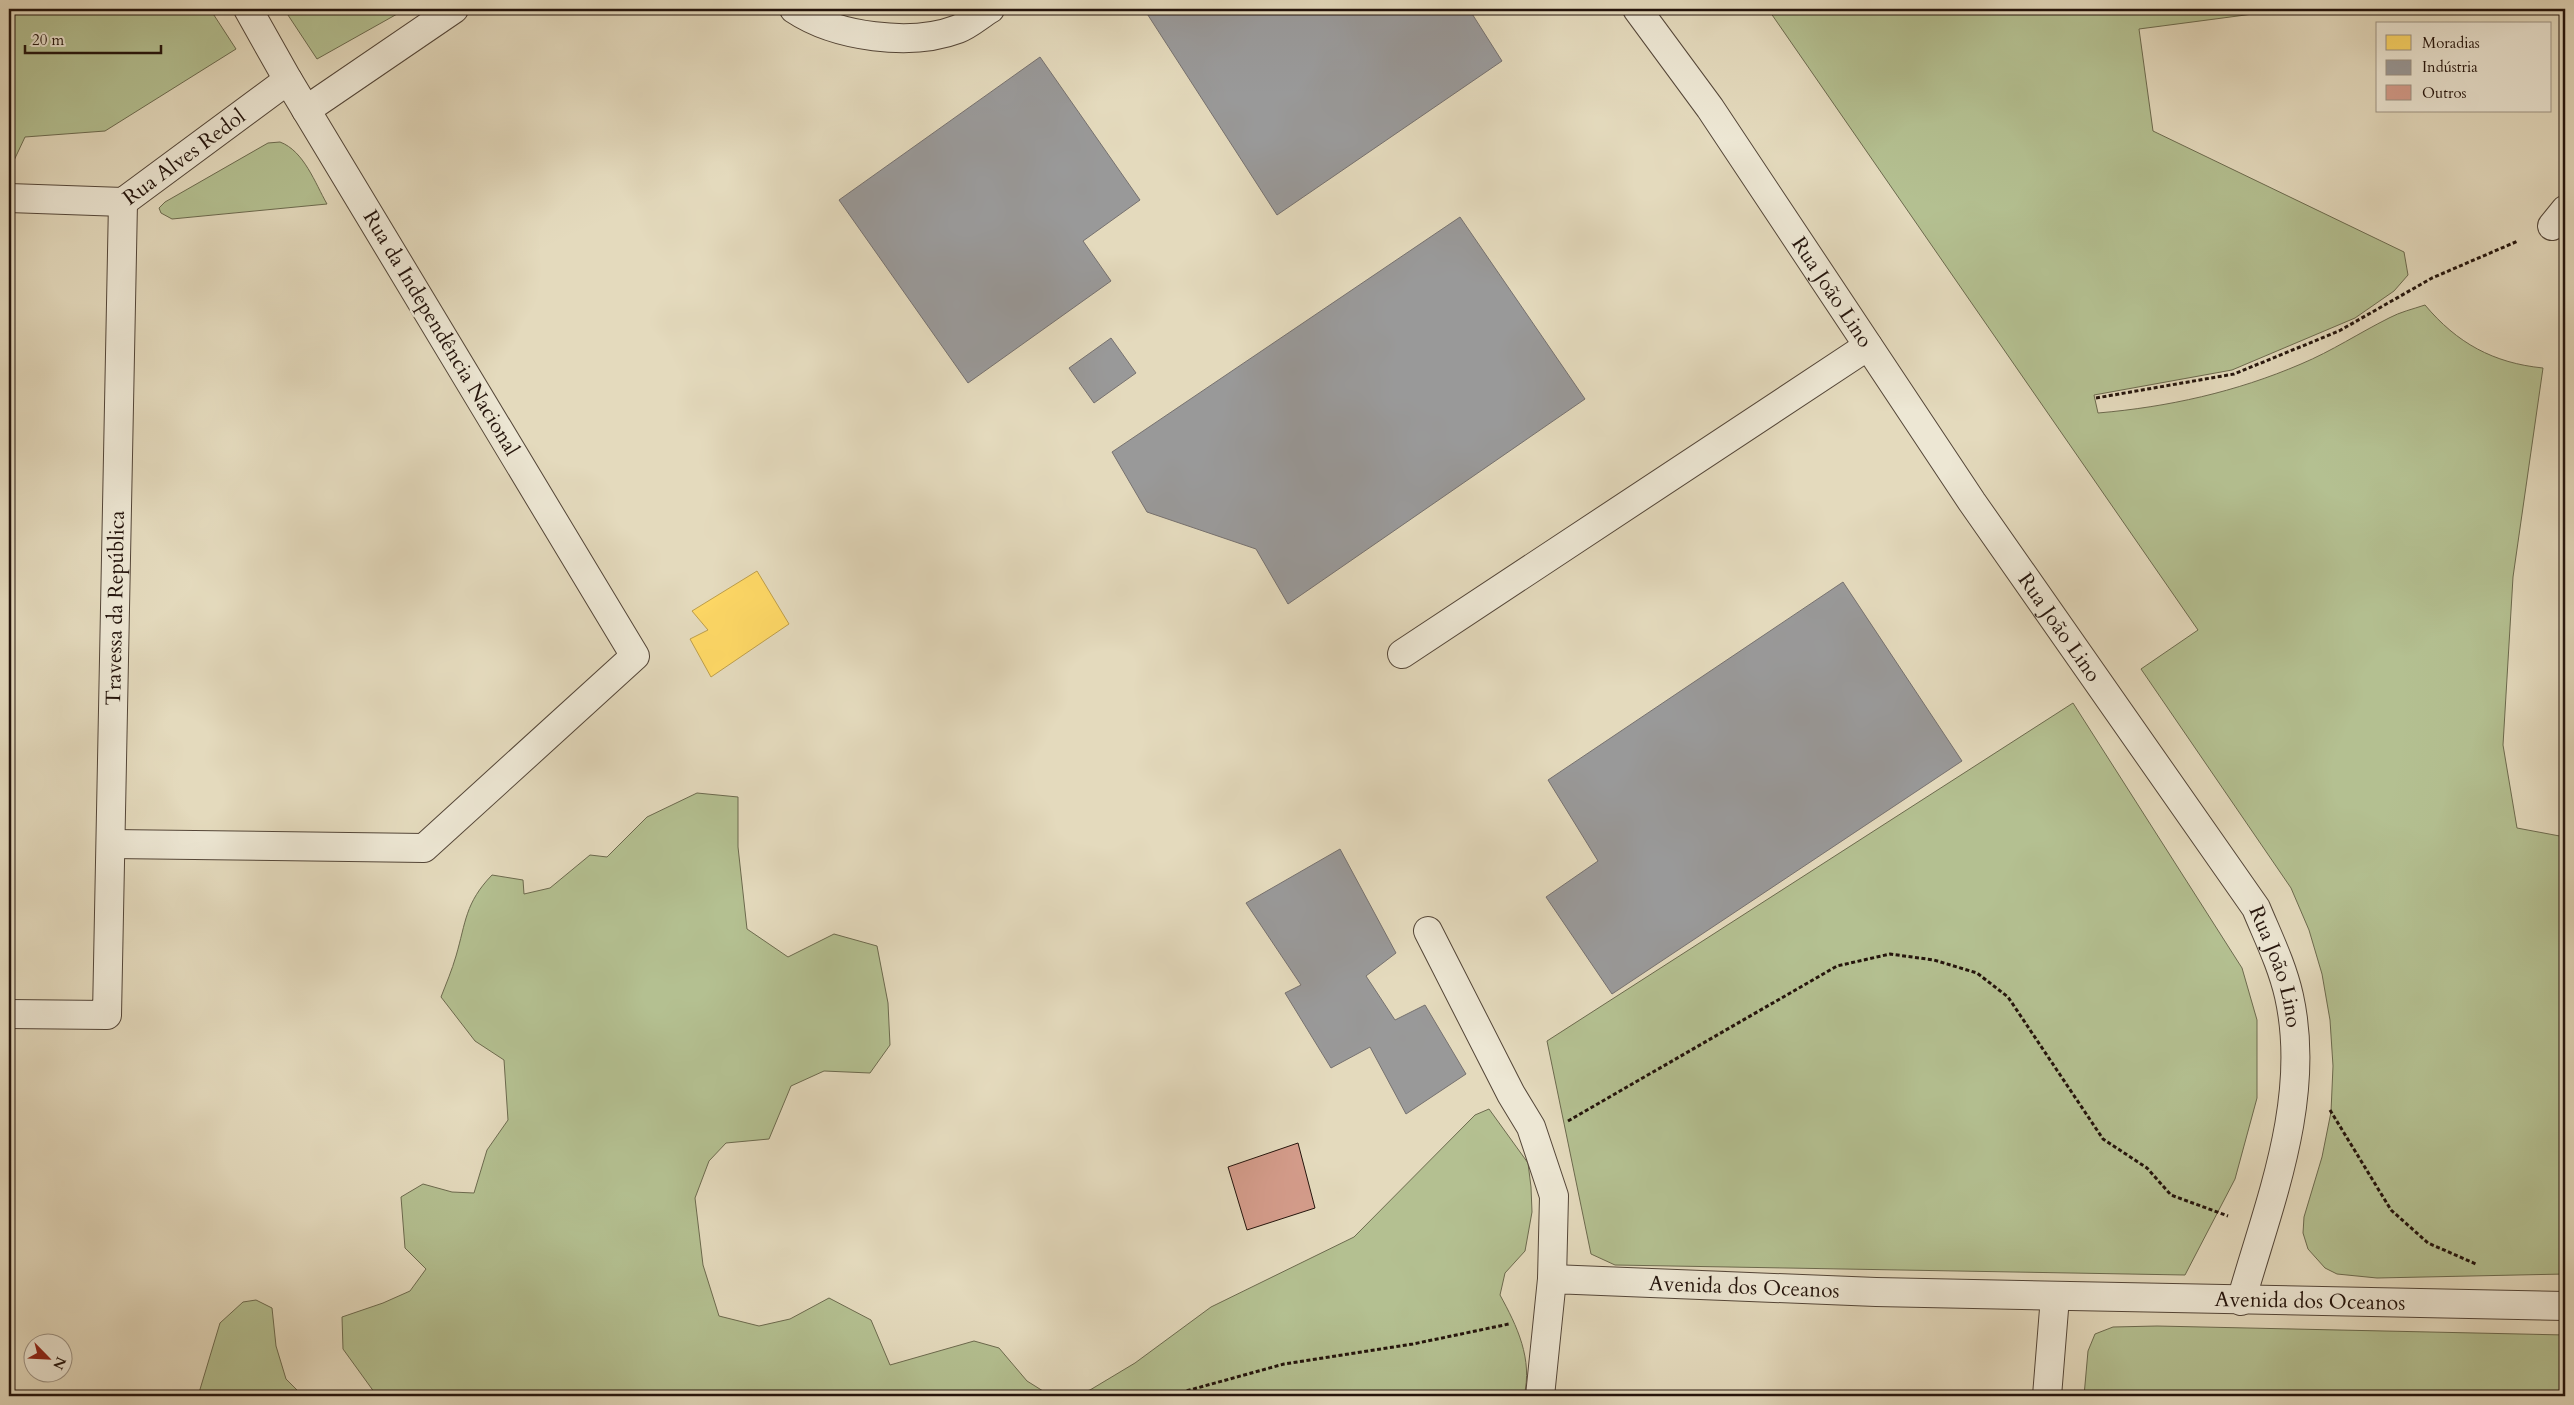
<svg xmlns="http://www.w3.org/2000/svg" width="2574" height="1405" font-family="Cardo,serif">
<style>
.green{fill:#b4c091;stroke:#6c6a4e}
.homes{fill:#ffd966;stroke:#bd9e4b}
.industry{fill:#999;stroke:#76716f}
.building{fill:#d49c8b;stroke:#24140c}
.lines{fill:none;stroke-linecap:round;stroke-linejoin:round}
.minor-casing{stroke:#544638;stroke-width:30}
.path{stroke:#24140c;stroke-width:3;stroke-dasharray:4 2.5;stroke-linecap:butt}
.minor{stroke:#ede7d4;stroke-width:28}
.labels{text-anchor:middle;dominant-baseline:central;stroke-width:5;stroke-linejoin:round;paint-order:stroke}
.street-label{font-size:21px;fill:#24140c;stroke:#ede7d4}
</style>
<rect width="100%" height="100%" fill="#e4dabd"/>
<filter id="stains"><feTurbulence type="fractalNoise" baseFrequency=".004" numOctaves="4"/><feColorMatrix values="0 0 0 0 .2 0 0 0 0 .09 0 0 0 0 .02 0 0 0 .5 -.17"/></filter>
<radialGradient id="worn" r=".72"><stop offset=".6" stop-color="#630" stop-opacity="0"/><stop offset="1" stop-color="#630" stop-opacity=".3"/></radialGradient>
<path class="green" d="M9 9H210L236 49 105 131 25 137 9 171Z
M284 9H406L317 59Z
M1768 9H2291L2139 29 2153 131 2404 252 2408 275 2394 291 2355 318 2232 370 2094 395 2098 413C2168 407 2236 392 2301 364 2332 351 2359 333 2389 318 2400 312 2413 309 2425 305 2457 343 2493 363 2543 368L2513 577 2503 745 2517 828 2565 837V1274L2377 1278 2337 1274 2325 1268 2308 1249 2303 1233 2304 1217 2322 1157 2331 1112 2333 1066 2330 1020 2322 974 2309 930 2291 888 2141 669 2198 630Z
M280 142C304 151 315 183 327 204L172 219 161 213 159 208 165 202 268 143Z
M2073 703 2242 968 2257 1020V1098L2235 1179 2185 1275 1615 1265 1591 1254 1547 1041Z
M697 793 738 797V847L747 929 788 957 834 934 877 946 888 1003 890 1045 870 1073 824 1071 791 1086 769 1139 726 1143 709 1161 695 1198 703 1265 719 1316 759 1326 790 1319 829 1298 871 1320 890 1365 974 1341 999 1348 1027 1381 1051 1396H377L343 1349 342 1317 383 1303 410 1291 426 1269 405 1248 401 1197 423 1184 452 1192 474 1193 487 1150 508 1120 504 1060 475 1041 441 997C446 984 452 970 456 956 466 922 465 903 492 875L523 880 524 894 550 888 590 855 607 857 647 817Z
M1489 1109 1528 1163 1531 1187 1532 1212 1525 1251 1505 1273 1500 1295C1517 1326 1533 1359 1524 1396H1069L1090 1390 1135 1363 1211 1307 1354 1237 1475 1115Z
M256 1300 272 1308 276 1346 286 1379 303 1396H198L220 1323 243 1302Z
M2157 1326 2565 1335V1396H2084L2088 1351 2095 1334 2113 1327Z"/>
<path class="homes" d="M757 571 789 624 711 677 690 639 708 630 692 611Z"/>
<path class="industry" d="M1144 9H1469L1502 61 1277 215Z
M1040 57 1140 200 1083 241 1111 281 968 383 839 200Z
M1460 217 1585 399 1288 604 1256 549 1147 512 1112 452Z
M1111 338 1136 373 1094 403 1069 368Z
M1843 582 1962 761 1612 994 1546 897 1598 861 1548 780Z
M1340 849 1396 953 1366 976 1395 1020 1425 1005 1466 1074 1406 1114 1370 1047 1331 1068 1285 993 1301 985 1246 903Z"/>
<path class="building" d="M1298 1143 1315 1208 1247 1230 1228 1167Z"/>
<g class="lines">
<defs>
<g id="minor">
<path d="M794 9C836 37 911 47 958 29 969 25 980 15 990 9"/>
<path id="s1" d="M1637 9 1710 108 1972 502 2256 908C2268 937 2282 965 2289 996 2312 1099 2269 1203 2241 1301"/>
<path d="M306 110 454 9"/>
<path id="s2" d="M9 198 123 202 288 80"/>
<path d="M2552 226 2565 210"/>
<path d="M1402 654 1868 346"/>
<path d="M112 844 424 848 635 656 288 80 248 9"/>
<path d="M1428 931 1511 1094 1531 1127 1554 1196 1552 1279"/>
<path id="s3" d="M9 1014 107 1015 123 202"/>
<path id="s4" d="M1540 1396 1552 1279 1876 1292 2565 1306"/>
<path d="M2047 1396 2055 1297"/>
</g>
</defs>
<use href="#minor" class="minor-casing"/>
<path class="path" d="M2096 398 2234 374 2339 331 2432 278 2518 241
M2330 1110 2391 1210 2428 1243 2476 1264
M1568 1121 1837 966 1890 954 1934 960 1977 973 2008 997 2103 1139 2147 1168 2171 1195 2228 1216
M1168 1396 1284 1364 1413 1344 1509 1324"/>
<use href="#minor" class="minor"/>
</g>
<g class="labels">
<g class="street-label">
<text stroke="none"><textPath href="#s2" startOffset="190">Rua Alves Redol</textPath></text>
<text stroke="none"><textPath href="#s1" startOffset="344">Rua João Lino</textPath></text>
<text transform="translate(441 333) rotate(59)">Rua da Independência Nacional</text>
<text stroke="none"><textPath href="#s3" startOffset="505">Travessa da República</textPath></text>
<text stroke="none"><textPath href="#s1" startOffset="749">Rua João Lino</textPath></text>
<text stroke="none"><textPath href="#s1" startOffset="1154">Rua João Lino</textPath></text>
<text stroke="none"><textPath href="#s4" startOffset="310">Avenida dos Oceanos</textPath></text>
<text stroke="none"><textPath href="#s4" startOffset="876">Avenida dos Oceanos</textPath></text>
</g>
</g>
<rect width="2574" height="1405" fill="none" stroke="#e4dabd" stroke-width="30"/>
<rect x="10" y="10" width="2554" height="1385" fill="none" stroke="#24140c" stroke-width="2.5"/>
<rect x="15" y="15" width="2544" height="1375" fill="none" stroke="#24140c"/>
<rect x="2376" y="22" width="175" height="90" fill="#ede7d4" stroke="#9d9384"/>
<rect x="2386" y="35" width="25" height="15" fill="#ffd966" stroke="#9d9384"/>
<text x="2422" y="48" font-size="15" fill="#24140c">Moradias</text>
<rect x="2386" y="60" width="25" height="15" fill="#999999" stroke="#9d9384"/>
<text x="2422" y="72" font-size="15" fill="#24140c">Indústria</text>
<rect x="2386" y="85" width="25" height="15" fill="#d49c8b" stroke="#9d9384"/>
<text x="2422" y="98" font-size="15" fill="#24140c">Outros</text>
<g transform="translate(48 1358) rotate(114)"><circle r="24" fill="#ede7d4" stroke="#9d9384"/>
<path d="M0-4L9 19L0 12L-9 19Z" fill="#8f2418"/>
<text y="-8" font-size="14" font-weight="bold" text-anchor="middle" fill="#24140c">N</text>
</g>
<path d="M25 45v8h136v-8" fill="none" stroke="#24140c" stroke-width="2.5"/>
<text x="32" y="45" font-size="15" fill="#24140c" stroke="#ede7d4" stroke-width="4" paint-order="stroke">20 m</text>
<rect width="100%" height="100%" filter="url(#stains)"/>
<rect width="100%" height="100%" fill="url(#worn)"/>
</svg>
